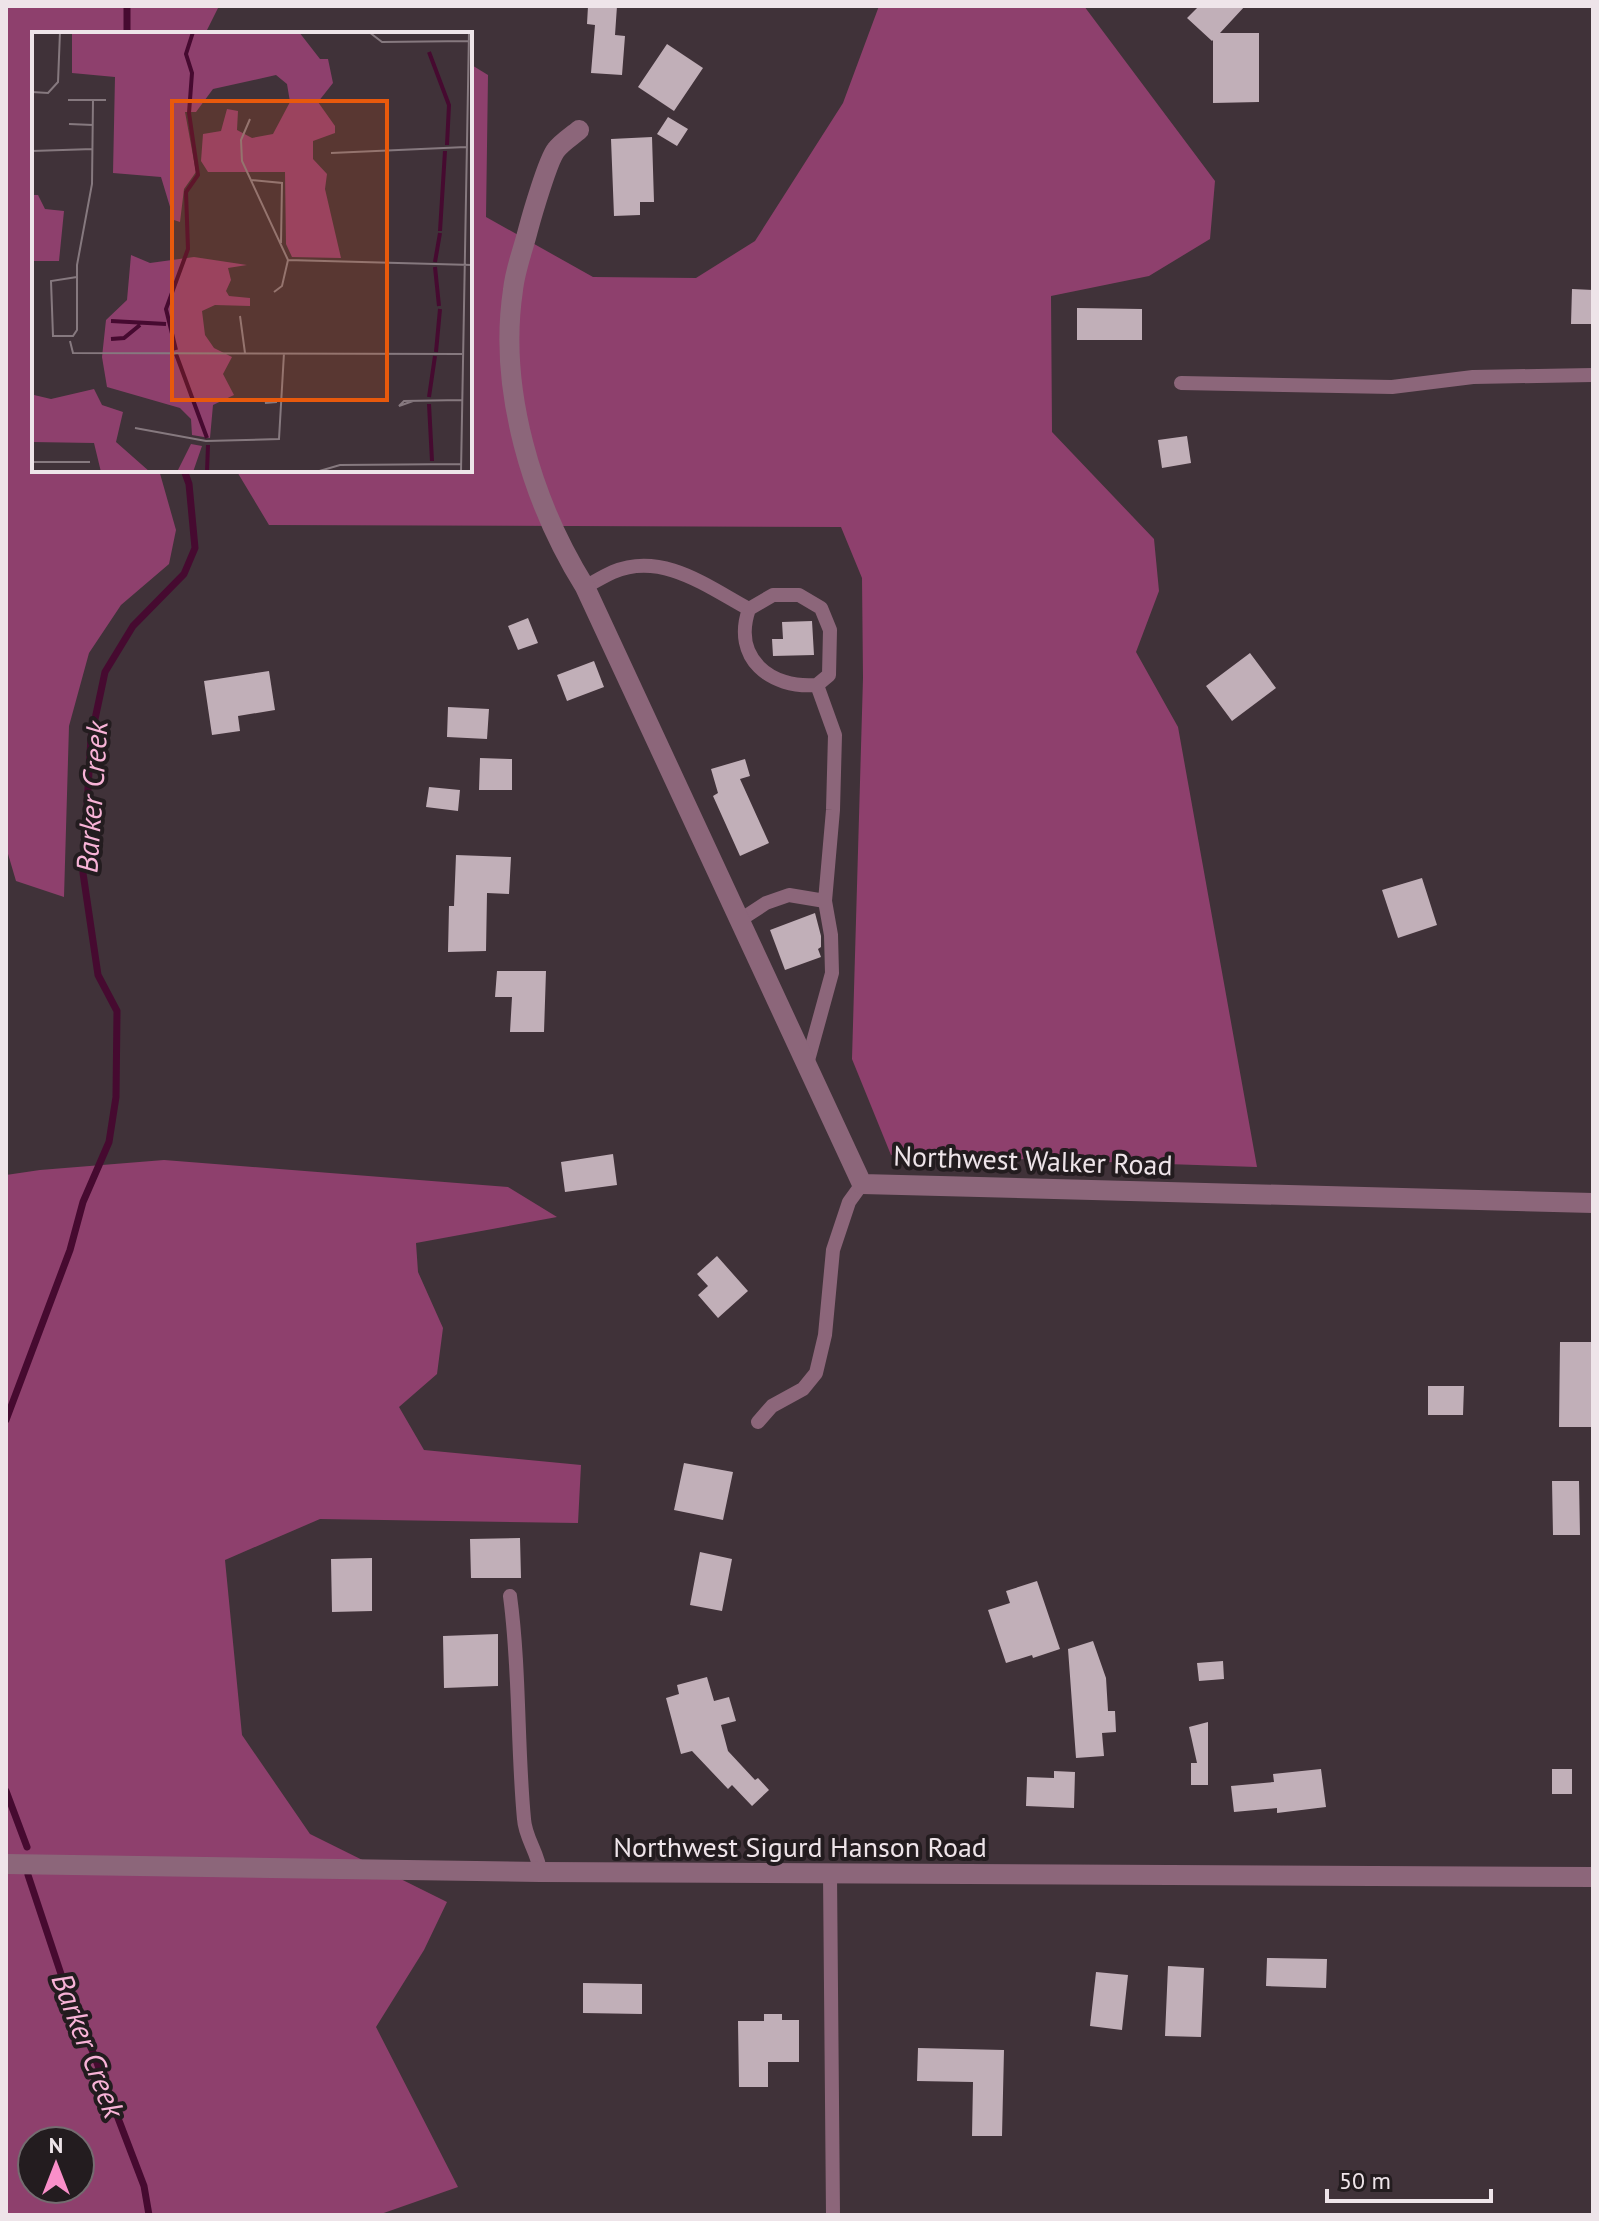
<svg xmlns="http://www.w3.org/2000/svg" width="1599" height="2221" font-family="'PT Sans',sans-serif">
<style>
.green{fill:#8e406d;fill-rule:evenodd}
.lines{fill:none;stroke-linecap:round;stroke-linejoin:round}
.stream{stroke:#460a30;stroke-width:7}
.building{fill:#c1afb8}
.lane{stroke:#8c667a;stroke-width:14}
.street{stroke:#8c667a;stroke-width:20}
.labels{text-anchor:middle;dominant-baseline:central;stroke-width:8;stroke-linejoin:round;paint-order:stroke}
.street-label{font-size:28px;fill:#eee4e9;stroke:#231c1f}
.water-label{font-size:30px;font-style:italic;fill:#f8b3d7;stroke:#231c1f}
.inset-river{fill:none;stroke:#460a30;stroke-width:4}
.inset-road{fill:none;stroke:#86797f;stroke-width:2}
.view{fill:#e8590c;fill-opacity:0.15;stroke:#e8590c;stroke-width:4}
.inset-edge{fill:none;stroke:#eee4e9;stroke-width:4}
</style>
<rect width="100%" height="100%" fill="#403239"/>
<path class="green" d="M6 6H219L205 34H34V470H159L176 530 169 564 121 605 89 653 69 726 64 897 16 881 6 847Z
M879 6H1084L1215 181 1210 239 1149 276 1051 296 1052 432 1154 539 1159 591 1136 652 1178 727 1257 1167 891 1155 852 1059 863 678 862 578 841 527 269 525 236 470H470V64L488 75 486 217 593 277 696 278 755 241 843 103Z
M164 1160 508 1187 557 1217 416 1243 418 1272 443 1328 437 1374 399 1407 424 1450 581 1465 578 1523 320 1519 225 1560 242 1735 310 1834 447 1902 424 1950 376 2027 458 2187 378 2215H6V1175L40 1170ZM32 2141H80V2189H32Z"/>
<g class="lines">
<path class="stream" d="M127 6V34
M6 1420 70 1250 83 1202 109 1142 116 1097 117 1011 98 975 83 873 91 738 105 672 133 626 184 574 195 548 189 484 184 470
M6 1791 27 1847
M28 1875 72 2007 84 2029 144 2186 149 2215"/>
</g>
<path class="building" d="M588 6H617L615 35 625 36 622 75 591 73 595 25 587 24Z
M1199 6H1245L1220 33H1259V102L1213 103V40L1212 41 1187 18Z
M667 44 703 68 674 111 638 87Z
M668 117 688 129 677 146 657 134Z
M652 137 654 202H640V215L614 216 611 139Z
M1572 289 1593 290V324H1571Z
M1077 308 1142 309V340H1077Z
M1187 436 1191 463 1162 468 1158 440Z
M528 618 538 643 518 650 508 626Z
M812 621 814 655 773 656 772 639H783L782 622Z
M1250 653 1276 688 1232 721 1206 686Z
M594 661 604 687 567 701 557 675Z
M269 671 275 710 238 716 240 731 212 735 204 681Z
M448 707 489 709 487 739 447 737Z
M480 758 512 759V790H479Z
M745 759 750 776 740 779 769 843 740 856 713 796 718 793 711 769Z
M429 787 460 790 458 811 426 807Z
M456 855 511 857 509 894 487 893 486 951 448 952 449 906H454Z
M1422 878 1437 925 1398 938 1382 890Z
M815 913 821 936V947L818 949 821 957 785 970 770 930Z
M497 971H546L544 1032H510L512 997H495Z
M613 1154 617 1185 565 1192 561 1162Z
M717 1256 748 1291 718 1318 698 1295 708 1286 697 1274Z
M1560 1342H1593V1427H1559Z
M1428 1386H1464L1463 1415H1428Z
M684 1463 733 1472 723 1520 674 1510Z
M1552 1481H1579L1580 1535H1553Z
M520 1538 521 1578H471L470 1539Z
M700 1552 732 1559 722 1611 690 1605Z
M372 1558V1611L332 1612 331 1559Z
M1037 1581 1060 1649 1033 1658 1032 1655 1006 1663 988 1610 1010 1603 1006 1591Z
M498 1634V1686L444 1688 443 1636Z
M1093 1641 1106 1678 1108 1711H1115L1116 1732 1102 1733 1104 1756 1076 1758 1068 1649Z
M1223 1661 1224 1679 1199 1681 1197 1663Z
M707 1677 714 1701 729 1697 736 1721 721 1725 728 1751 755 1780 758 1778 769 1790 752 1806 732 1785 728 1789 692 1751 681 1754 666 1698 679 1694 677 1685Z
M1208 1722V1785H1191V1763H1197L1189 1727Z
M1321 1769 1326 1807 1277 1813V1808L1234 1812 1231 1786 1274 1782 1273 1774Z
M1552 1769H1572V1794H1552Z
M1054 1771 1075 1772 1074 1808 1026 1806 1027 1777 1054 1778Z
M1267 1958 1327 1959 1326 1988 1266 1986Z
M1168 1966 1204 1968 1201 2037 1165 2036Z
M1096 1972 1128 1975 1122 2030 1090 2026Z
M583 1983 642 1984V2014L583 2013Z
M764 2014H782V2020H799V2062H768V2087H739L738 2021H764Z
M918 2048 1004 2050 1002 2136H972L973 2082 917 2081Z"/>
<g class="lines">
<path class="lane" d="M1181 383 1392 387 1473 377 1593 375
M585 587C594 582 604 576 613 572 662 551 708 587 749 609L773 595H799L821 608 830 630 829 675 817 685 835 735 833 810 825 901 831 935 832 973 807 1064
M749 609C732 658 770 689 817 685
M740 920 766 903 789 895 825 901
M758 1422 772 1406 803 1389 816 1373 825 1335 833 1250 849 1202 862 1184
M510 1596C520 1670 517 1745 524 1819 525 1838 539 1854 540 1872
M830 1874 833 2215"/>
<path class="street" d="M579 130C572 136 562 142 556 150 548 160 532 215 528 230 523 250 515 270 513 290 498 390 532 502 585 587L862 1184 1593 1203
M6 1864 540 1872 1593 1877"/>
</g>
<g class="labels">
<g class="street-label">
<text transform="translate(1033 1160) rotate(2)">Northwest Walker Road</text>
<text x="800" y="1846">Northwest Sigurd Hanson Road</text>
</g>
<g class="water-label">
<text transform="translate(91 797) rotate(-86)">Barker Creek</text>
<text transform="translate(89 2045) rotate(69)">Barker Creek</text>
</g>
</g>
<g transform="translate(32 32)">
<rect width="440" height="440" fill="#403239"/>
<path d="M40 0H267L288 27H296L301 51 286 70 303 94V101L281 109V127L295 142 293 157 309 226 260 225 254 212 253 140H176L169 129 171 102 189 99 195 77 206 79 205 98 220 106 241 102 258 70 255 52 244 43 181 57 164 80H153L164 140 152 157 148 190 142 188 129 145 81 141 83 45 40 41ZM0 163H6L13 177 32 179 27 229H0ZM99 223 118 231 162 225 215 233 196 236 199 248 194 259 197 264 218 266V274L183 273 170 279 173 303 182 316 200 325 191 342 202 363 181 373 178 406 160 403 159 387 148 376 75 355 70 325 74 288 95 268ZM0 340 2 363 19 367 62 357 70 373 91 380 84 410 118 440H69L62 411 0 410ZM159 412 170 414 161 440H145Z" fill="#8e406d"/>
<path class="inset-river" d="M397 20 417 73 415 113M408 199 413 119M403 230 408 201M403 235 407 274M79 289 134 292M79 307 92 306 108 293M144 318 134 277 156 217 154 160 166 143 157 81 160 41 154 22 161 0M404 320 408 277M144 322 175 406M397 365 403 324M397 372 400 429M175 440 176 413"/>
<path class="inset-road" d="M337 0 350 10 437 9M0 60 16 61 26 50 28 0M36 68H74M218 87 209 108 210 129 256 228 440 233M37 92 61 93M0 119 61 117M299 121 434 115M219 148 250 151 249 211M45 245 19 249 21 304H41L45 298V233L60 152 61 68M242 260 250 254 256 228M208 284 213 321M38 309 41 321 430 322M381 369 367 374 372 369 430 368M245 370 233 371 252 367M103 396 174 409 247 407 252 321M0 430H58M284 440 308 433 429 432M429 440 437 0"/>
<path class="view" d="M140 69H355V368H140Z"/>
<rect width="440" height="440" class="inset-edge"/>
</g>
<rect width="1599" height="2221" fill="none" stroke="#eee4e9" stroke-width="16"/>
<g transform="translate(56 2165)"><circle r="38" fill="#231c1f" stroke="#746c70" stroke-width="2"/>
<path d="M0-6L14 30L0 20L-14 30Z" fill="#f98fc9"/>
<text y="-12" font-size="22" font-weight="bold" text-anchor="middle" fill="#eee4e9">N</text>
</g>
<path d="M1327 2189v12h164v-12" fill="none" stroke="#eee4e9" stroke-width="4"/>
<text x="1339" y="2189" font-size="24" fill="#eee4e9" stroke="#231c1f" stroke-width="6" paint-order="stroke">50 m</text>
</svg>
